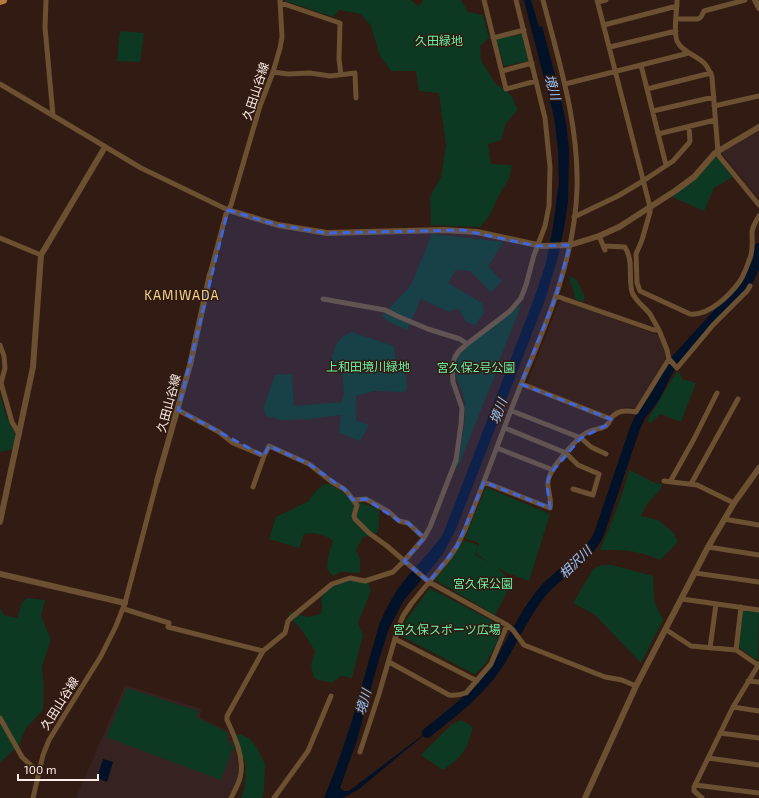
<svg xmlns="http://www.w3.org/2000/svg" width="759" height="798" font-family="'Exo 2','Noto Sans JP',sans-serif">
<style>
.education{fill:#362321}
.green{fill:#0d3822}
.water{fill:#011127}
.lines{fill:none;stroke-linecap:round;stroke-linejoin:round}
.river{stroke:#011127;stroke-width:10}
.minor{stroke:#6c5032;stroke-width:5}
.tertiary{stroke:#6c5032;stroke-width:6}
.primary{stroke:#b77c3b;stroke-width:8}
.marked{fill:#3f66da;fill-opacity:0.2;stroke:#3f66da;stroke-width:3;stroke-dasharray:8 5;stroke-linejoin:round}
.labels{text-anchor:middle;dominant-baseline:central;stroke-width:3;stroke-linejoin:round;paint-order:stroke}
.park-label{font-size:12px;fill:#69f0a6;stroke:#321b12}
.street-label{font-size:12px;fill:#fdede6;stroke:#321b12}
.water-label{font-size:13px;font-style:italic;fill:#95c3fc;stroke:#321b12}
.neighbourhood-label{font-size:13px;letter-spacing:1px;fill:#f4d68b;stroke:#321b12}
</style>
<rect width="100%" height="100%" fill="#321b12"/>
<path class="education" d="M759 131V199L723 155V152Z
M562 300 658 335 666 355 665 360 637 408 634 409 626 407 608 415 530 385 528 381 559 302Z
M125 685 201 709 200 718 229 731 237 755 238 764V778L228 798H76Z"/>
<path class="green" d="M285 0H411L418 6 424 0H461L468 12 483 15 489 38 480 46 481 60 495 83 512 96 518 110 506 123 501 140 488 144 491 164 512 165 509 179 499 195 490 215 480 227 431 225 430 197 441 177 446 145 439 93 419 91 416 71H391L380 56 371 26 361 14 339 10 333 17 286 1Z
M120 31 144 33 140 62 117 61Z
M522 34 528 61 504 66 496 39Z
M717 155 733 177 714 188 704 211 672 197C690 185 703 170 717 155Z
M432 234 504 242 488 266 502 281 491 292 470 271 456 270 448 283 482 303 484 313 475 325 466 322 458 308 449 312 421 299 407 330 389 322 382 316 411 285Z
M568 276 576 279 585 297 583 302 575 299 574 292Z
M522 303 500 359V363L456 472C459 450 466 427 465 405 464 386 445 370 463 351 478 333 504 321 522 303Z
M352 332 394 346 396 361 406 373 407 387 405 392 374 391 356 396V420L369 425 360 441 339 433 341 415 309 419 281 420 266 416 263 409 275 375 292 374 294 406 342 402 344 393 342 372 331 362C335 347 336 338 352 332Z
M677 371 680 373 682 379 696 383 681 422 660 414 651 423 647 421Z
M0 394 6 415 16 436 13 449 0 452Z
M629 470 655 483 662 484 661 489 647 504 641 516 658 520 674 533 678 542 660 560C638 550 623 550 600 550 611 524 622 498 629 470Z
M326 483 335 487 356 501 379 509V525L377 533 363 537 356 550 360 559V573L340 572 333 576 327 569 328 557 333 541C326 534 313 532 304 534L299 548 269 539 276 517 307 502 317 490Z
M486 487 550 514 529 581 507 573 498 568 512 583 495 615 435 580 450 561 463 540 478 545 475 555 489 562 476 554 479 543 465 538Z
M602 565H612L653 576 654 601 663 620 641 663 595 615 573 603 593 569Z
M348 580 368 582 371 591 358 623 363 635 352 678 341 676 332 683 315 679 311 667 315 651C307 638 301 626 288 617L290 612 307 617 321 614 322 606 321 598 332 586Z
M430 588 502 626C500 637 486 670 474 674L401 636V634L406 620Z
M27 598 45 600 41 616 51 640 42 666 44 690 43 710 26 728 19 745 0 763V608L4 615 17 618 22 603Z
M744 610 759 612 758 661 737 646 742 612Z
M127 688 198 711 196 717 227 732 228 741 232 750 221 780 106 737Z
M461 720 473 727C466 752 463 756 443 770L421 755 451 725Z
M240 734 249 738 256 746 265 764 264 793 262 798H241C246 787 246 773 245 761L232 747 233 737Z"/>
<path class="water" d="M524 0H531L539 27 542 26 559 90 566 123 569 149 568 202 564 228 558 257 545 300 456 529 445 550 437 562 404 600 389 628 377 666 357 740 340 788 344 791H349L436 725 359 789 343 798H324L336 768 351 724 379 625C384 613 390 601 397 590 412 569 431 553 444 532L535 296 546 263 553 227 559 182 558 149 554 117Z
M103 759 113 762 107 782 97 778Z"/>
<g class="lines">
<path class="river" d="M427 733C452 713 479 693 497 666 513 641 524 613 544 590 561 571 588 558 599 534L635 428 641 415 648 407 656 395 671 365 722 309 733 301 745 287 758 260 759 248"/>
<path class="minor" d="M46 0 45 27 53 116
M484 0 506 89 536 81
M597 0 650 207V212L642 240 636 254 637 283 640 291 690 314C709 316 730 295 740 281 745 273 748 264 751 255 753 247 752 241 752 233 752 227 756 221 759 216
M677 0C677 12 673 31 677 41 682 52 696 55 704 63 708 67 710 72 712 77L718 152 719 156 759 205
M598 2 606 0
M281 3 340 23 339 59 341 75
M677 19H698L701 17 704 11 745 0
M604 25 677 6
M493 38 524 30
M610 47 676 31
M641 65 666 165
M502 71 532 63
M273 72 288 74 310 73 330 76 355 73 356 98
M0 84 141 168 228 210
M565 84 689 53
M647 89 711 73
M714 106 759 96
M653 111 714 97
M658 134 715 120
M574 217 618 196 643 181 673 161 689 143 690 141 689 127
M599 236 605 250
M0 238 41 255
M604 246 625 247C634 263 628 276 632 292 635 301 645 307 650 314 653 319 656 325 659 330
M210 274 226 214 231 205 260 106 273 72 280 48 282 37 280 0
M556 296 654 330H659L667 350 669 359 677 368 713 325 747 291 750 286
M323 299 385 310 397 316 428 329 460 339 467 344
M0 345 4 356 5 368 1 383 12 422 19 434
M522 384 611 419
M178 410 219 432 233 443 264 456 269 446 309 464 332 482 344 489 348 493 353 500 366 499 389 512 399 521 408 523 424 538
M512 411 581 438 591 447 606 454
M505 428 566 453 578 465 599 474 593 495 573 489
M497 448 553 470
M664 481 697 485 734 503
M484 482 550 508C553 497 544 487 550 475 554 465 578 436 588 432 594 429 601 429 606 426 608 424 610 421 611 418 618 410 626 410 636 412L669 359
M670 482 694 439 717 393
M691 484 738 399
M253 487 264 456
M353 500 357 505 354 516 355 519 369 533 387 546 429 582 507 625 513 630 524 645 605 677 622 680 636 686
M724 519 759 525
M708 547 759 555
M695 573 759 582
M682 599 759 610
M124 609 169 623 168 627 263 651
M665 629 691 646 736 650 758 665
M395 639 477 681
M710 648 716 604
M736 650 741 607
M389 662 449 695C456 696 460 695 466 693L491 664 507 625
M748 681 759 682
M733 707 759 711
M0 718 22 757 38 772
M720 733 759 738
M360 752 379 694 398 628 403 616 411 604 449 558 457 546 464 532C485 481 503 429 524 377 549 318 575 255 577 189 579 124 559 62 543 0
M708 758 759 765
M695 785 759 793
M33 798 43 755 49 740 101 656 116 626 125 603 157 481
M231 798C234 792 238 785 240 778 245 759 235 737 227 720V716L263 651 285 633 288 621 292 617 332 584 350 578 365 581 393 572 404 561 424 538 430 527 456 460 461 424 462 408 453 382 452 366 455 357 459 351 467 344 510 311 521 298 526 285 534 255 545 226 549 206 550 167 545 118 516 0
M274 798 308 751 331 696
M702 798 694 791V787L733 707 759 664"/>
<path class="tertiary" d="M755 0 759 8
M228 210 278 225 327 233 444 230 477 232 542 246 570 245 599 236 619 227 675 191 694 177 715 153 759 127
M157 481 190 365 210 274
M0 522 33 367 41 255 105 147
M0 574 125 603
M585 798 636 686 708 547 734 503 759 468"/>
<path class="primary" d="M0 1 3 0"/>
</g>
<path class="marked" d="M228 210 278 225 327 233 462 230 537 246 570 245 556 296 521 384 611 419 607 425 581 438 550 474 547 484 550 508 484 482 457 546 429 582 404 561 424 538 408 523 399 521 366 499 353 500 344 489 309 464 269 446 264 456 178 410Z"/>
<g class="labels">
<g class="park-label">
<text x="439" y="40">久田緑地</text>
<text x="368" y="366">上和田境川緑地</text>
<text x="476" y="367">宮久保2号公園</text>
<text x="483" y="583">宮久保公園</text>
<text x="447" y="629">宮久保スポーツ広場</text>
</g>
<g class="street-label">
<text transform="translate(255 91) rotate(-72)">久田山谷線</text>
<text transform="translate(168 403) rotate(-75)">久田山谷線</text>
<text transform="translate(59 703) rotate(-58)">久田山谷線</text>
</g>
<g class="water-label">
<text transform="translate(553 87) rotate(75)">境川</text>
<text transform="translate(498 411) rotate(-70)">境川</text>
<text transform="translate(575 562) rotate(-45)">相沢川</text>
<text transform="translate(363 702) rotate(-74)">境川</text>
</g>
<g class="neighbourhood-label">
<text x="182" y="295">KAMIWADA</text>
</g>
</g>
<path d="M18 774v6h80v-6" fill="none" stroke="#fdede6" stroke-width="2"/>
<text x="24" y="774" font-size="12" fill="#fdede6" stroke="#321b12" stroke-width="3" paint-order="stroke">100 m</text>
</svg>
